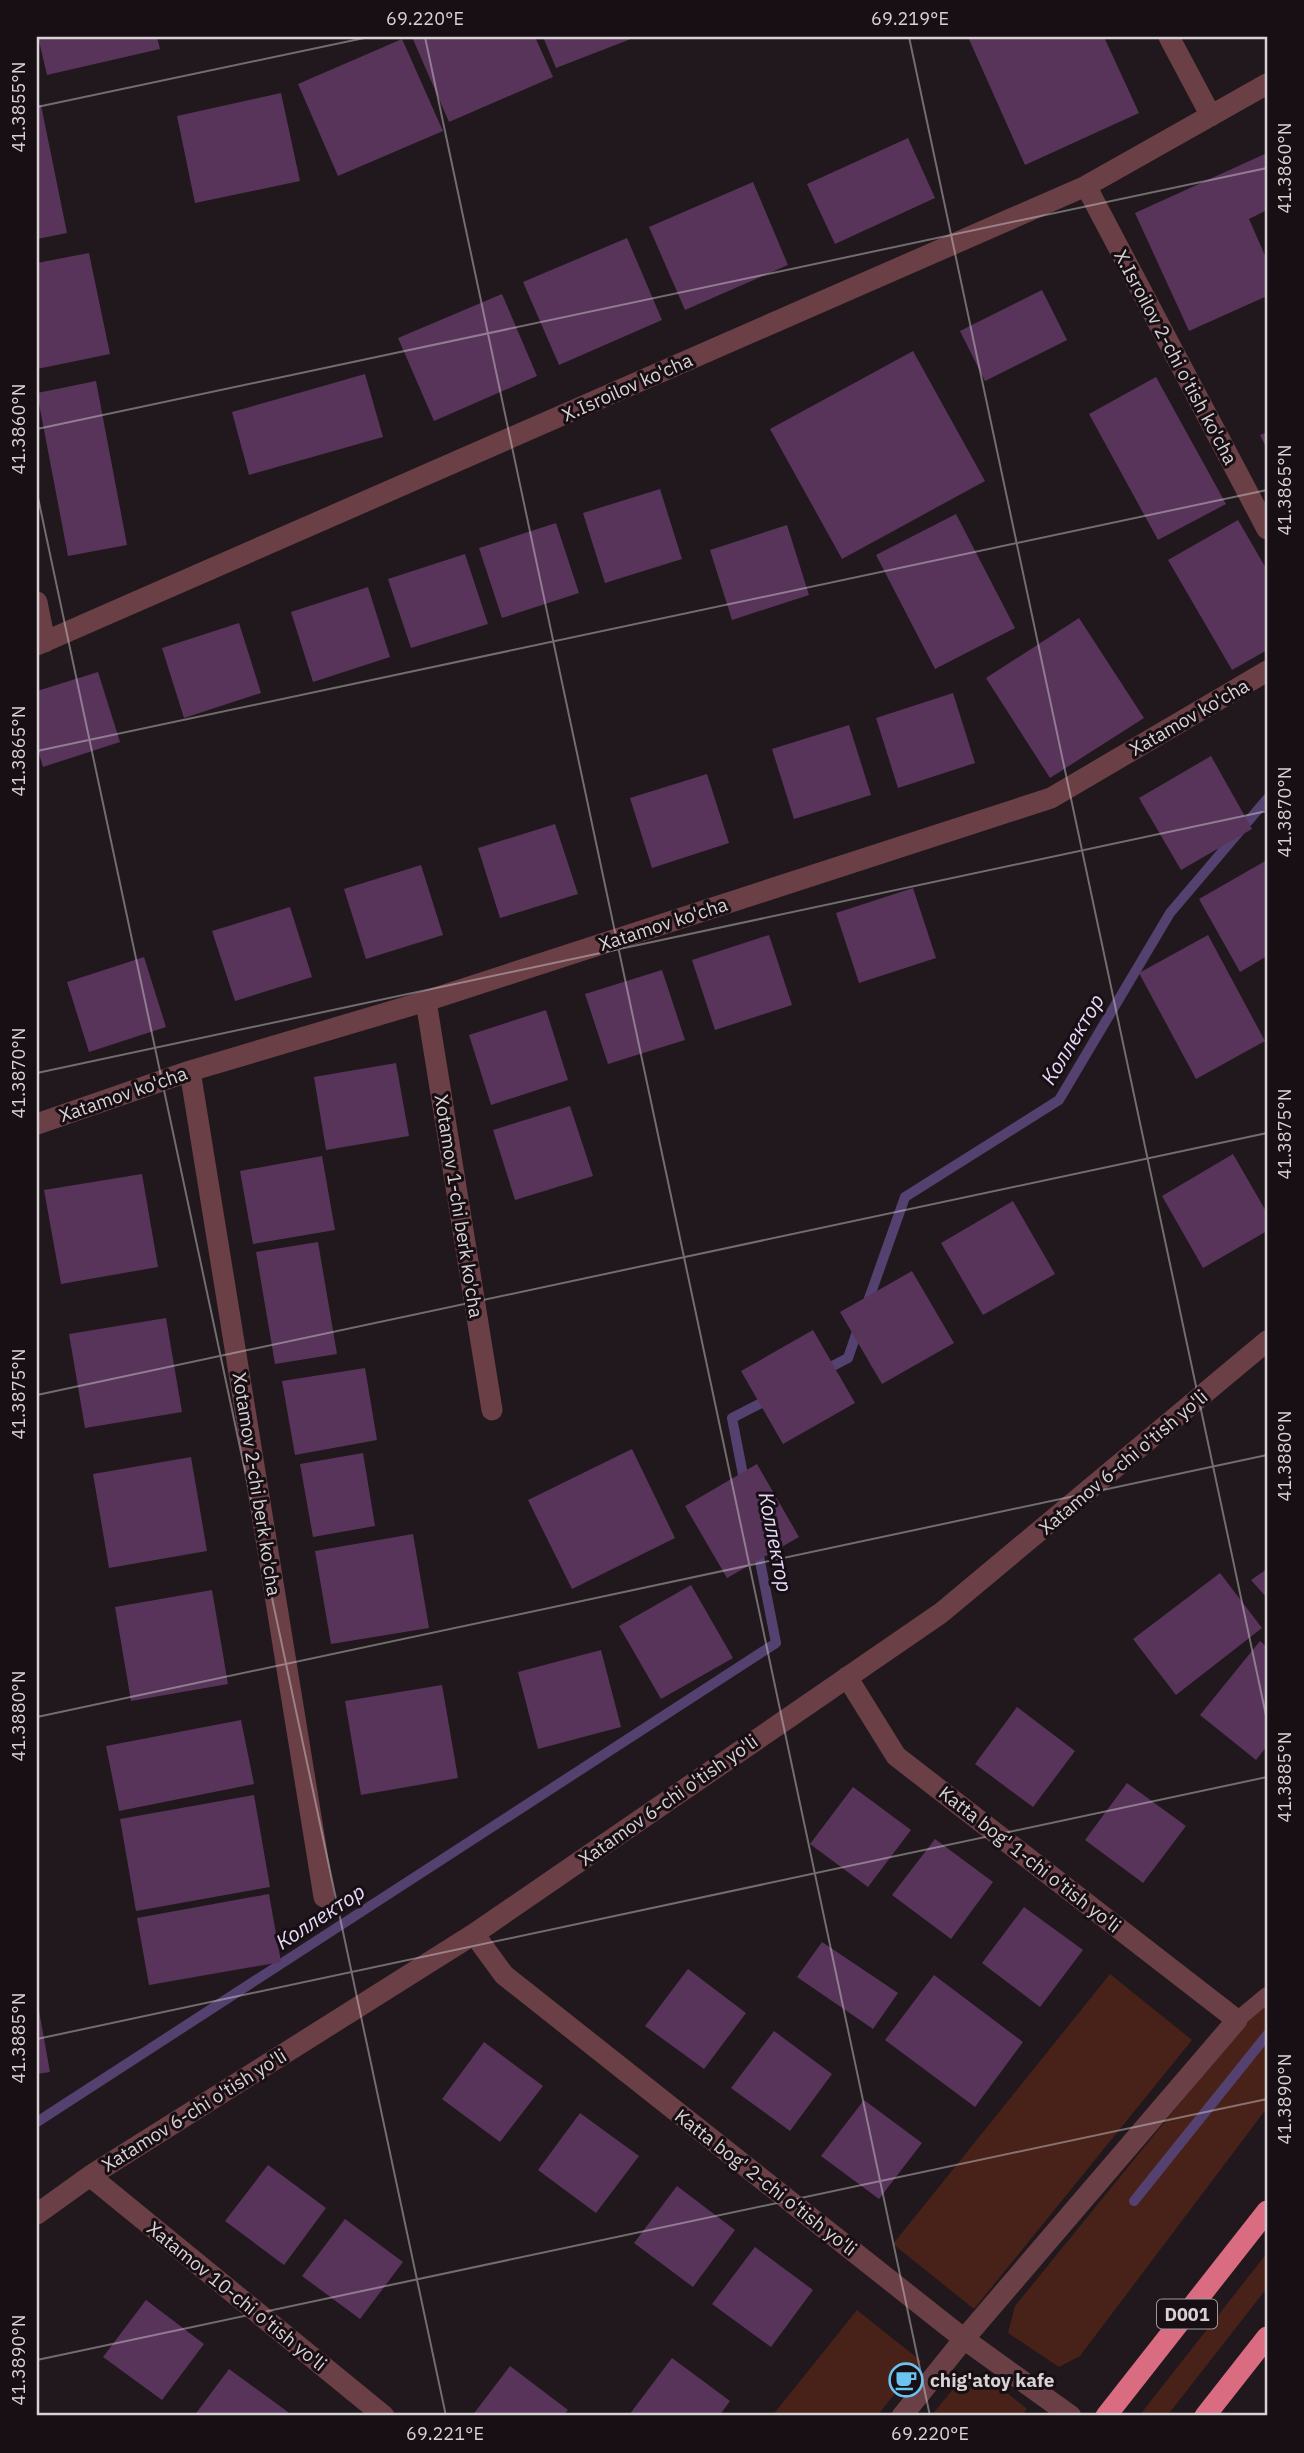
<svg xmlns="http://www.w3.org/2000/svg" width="1304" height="2453" font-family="'IBM Plex Sans',sans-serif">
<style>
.green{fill:#482119}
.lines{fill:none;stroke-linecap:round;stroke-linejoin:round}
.stream{stroke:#544170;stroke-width:10}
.building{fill:#58345b}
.lane{stroke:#6b3f46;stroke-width:16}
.street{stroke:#6b3f46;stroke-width:21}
.highway{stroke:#da6c82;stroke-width:21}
.ticks{fill:none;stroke:#d8d2d5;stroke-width:2;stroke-opacity:0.45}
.labels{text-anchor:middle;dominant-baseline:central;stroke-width:6;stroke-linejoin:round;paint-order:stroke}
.shield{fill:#170f13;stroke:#9e989b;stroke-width:2}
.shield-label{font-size:18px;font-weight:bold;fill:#d8d2d5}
.street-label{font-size:19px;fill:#d8d2d5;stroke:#170f13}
.poi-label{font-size:19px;font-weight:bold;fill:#d8d2d5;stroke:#170f13;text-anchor:start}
.water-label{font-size:21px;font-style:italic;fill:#e6dbfb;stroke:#170f13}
.neatline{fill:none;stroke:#d8d2d5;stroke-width:2.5}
.ticks-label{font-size:18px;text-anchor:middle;fill:#d8d2d5}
</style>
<rect width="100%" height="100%" fill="#20181c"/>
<path class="green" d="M1110 1974 1192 2040 974 2309 893 2244Z
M1267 1996V2108L1080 2356 1059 2367 1008 2333 1015 2306Z
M1267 2253V2288L1167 2416H1139Z
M857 2310 921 2361 877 2416H772Z
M963 2377 995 2383 1027 2409 1021 2416H931Z"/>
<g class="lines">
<path class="stream" d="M866 1307 905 1197 1059 1100 1170 913 1267 799
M821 1372 848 1358 859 1326
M745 1485 732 1418 773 1397
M37 2122 776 1643 757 1546
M1134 2201 1267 2035"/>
</g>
<path class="building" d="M38 37H157L160 49 47 75Z
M412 37H535L553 77 449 122Z
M543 37H636L556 68Z
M968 37H1104L1139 113 1025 165Z
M402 39 443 131 338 176 298 84Z
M281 93 300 181 195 203 177 116Z
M37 105H41L67 233 37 239Z
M908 138 935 198 835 244 807 184Z
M1267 153V210L1249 219 1267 260V296L1189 331 1135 213Z
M753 182 788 265 685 310 649 227Z
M627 238 662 320 559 365 523 282Z
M89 253 110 354 37 369V263Z
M1042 290 1067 340 985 381 960 331Z
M502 294 537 376 434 421 398 338Z
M913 351 985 481 842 559 770 429Z
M365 374 383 437 249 475 232 412Z
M1156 377 1226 504 1158 540 1089 414Z
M96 381 127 545 68 556 37 393Z
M1267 432V449L1260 435Z
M660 489 682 559 605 583 583 513Z
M956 514 1015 628 935 669 876 555Z
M1238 520 1267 570V650L1232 670 1168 560Z
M556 523 579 593 502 618 479 548Z
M787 525 809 595 732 620 710 550Z
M465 554 488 624 411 648 388 579Z
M368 587 390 657 313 682 291 612Z
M1079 618 1144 718 1050 778 986 678Z
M239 623 261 693 184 718 162 648Z
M98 672 120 742 43 767 37 747V691Z
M953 693 975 763 898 788 876 718Z
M849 725 871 795 794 819 772 749Z
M1211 756 1252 829 1181 870 1139 798Z
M707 774 729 843 652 868 630 798Z
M555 824 578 894 500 918 478 848Z
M1267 860V956L1240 972 1199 899Z
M421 865 443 935 366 959 344 889Z
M913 888 936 958 859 983 836 913Z
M290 907 312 977 235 1001 212 931Z
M769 935 792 1005 715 1030 692 960Z
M1208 935 1265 1041 1196 1079 1139 973Z
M144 957 166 1027 89 1052 67 982Z
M662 970 685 1040 608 1064 585 994Z
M546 1010 568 1080 491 1105 469 1035Z
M396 1063 409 1136 326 1150 314 1077Z
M570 1106 593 1176 515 1200 493 1130Z
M1233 1154 1267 1213V1231L1203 1268 1162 1196Z
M322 1156 335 1230 253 1244 240 1171Z
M142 1174 158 1267 61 1284 44 1190Z
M1013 1201 1055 1274 983 1315 941 1243Z
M318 1242 337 1354 275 1364 256 1252Z
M912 1271 954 1343 882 1384 840 1312Z
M166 1318 182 1412 85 1428 69 1334Z
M813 1330 855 1403 783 1444 741 1371Z
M365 1368 377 1440 295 1455 282 1381Z
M632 1449 675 1538 572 1589 528 1500Z
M363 1453 375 1526 313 1537 300 1464Z
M191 1457 207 1551 109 1568 93 1474Z
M757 1464 799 1537 727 1578 685 1506Z
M413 1534 429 1628 331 1644 315 1551Z
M1267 1569V1598L1251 1580Z
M1220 1573 1262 1628 1176 1695 1133 1639Z
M691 1585 733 1658 661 1699 619 1626Z
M212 1590 228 1684 131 1701 115 1607Z
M1260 1641 1267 1647V1746L1256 1760 1200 1715Z
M601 1650 621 1727 538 1749 518 1672Z
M442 1685 458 1778 361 1795 345 1701Z
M1017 1707 1075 1751 1033 1807 975 1764Z
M241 1720 254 1784 119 1811 106 1746Z
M1127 1783 1186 1826 1143 1883 1085 1840Z
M853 1787 911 1830 868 1887 810 1844Z
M254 1795 270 1887 136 1911 120 1819Z
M935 1839 993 1882 951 1939 892 1895Z
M269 1894 281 1962 149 1985 137 1918Z
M1024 1907 1083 1950 1040 2007 982 1963Z
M822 1942 898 1993 873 2029 797 1977Z
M688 1969 746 2013 704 2069 645 2026Z
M934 1975 1023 2042 975 2107 885 2040Z
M38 2005 50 2072 37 2074V2006Z
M774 2031 832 2074 790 2131 731 2088Z
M484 2042 543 2086 500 2142 442 2099Z
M864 2100 922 2143 879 2199 821 2156Z
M580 2113 639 2156 596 2213 538 2170Z
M268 2165 326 2208 284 2265 225 2221Z
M677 2186 735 2230 693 2287 634 2243Z
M345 2219 403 2262 360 2319 302 2276Z
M755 2247 813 2290 771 2347 712 2304Z
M146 2300 204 2344 162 2400 103 2357Z
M672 2358 730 2401 719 2416 629 2415Z
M510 2366 568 2410 563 2416H472Z
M229 2369 288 2412 285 2416H194Z"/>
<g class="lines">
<path class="lane" d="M1237 2020 1267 1995"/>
<path class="street" d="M1169 37 1211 116
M1086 186 1267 529
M37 602 45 642
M37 645 1086 186 1267 84
M426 1001 492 1410
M190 1071 324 1897
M37 1124 190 1071 426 1001 1051 798 1267 671
M847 1677 896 1756 1237 2020 964 2339 902 2416
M474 1934 504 1975 964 2339 1071 2416
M90 2176 384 2416
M37 2214 90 2176 474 1934 941 1613 1267 1341"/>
<path class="highway" d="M1106 2416 1267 2211
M1205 2416 1267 2337"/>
</g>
<path class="ticks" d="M425 37 930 2416M909 37 1267 1720M37 107 369 37M37 429 1267 168M37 493 446 2416M37 751 1267 490M37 1073 1267 811M37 1395 1267 1133M37 1717 1267 1455M37 2039 1267 1777M37 2360 1267 2099"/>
<defs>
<symbol id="cafe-ring" viewBox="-11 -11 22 22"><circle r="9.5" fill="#170f13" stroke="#6ac3f1" stroke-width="1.5"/><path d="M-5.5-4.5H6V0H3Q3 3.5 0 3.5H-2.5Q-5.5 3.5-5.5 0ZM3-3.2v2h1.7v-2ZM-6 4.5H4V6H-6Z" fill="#6ac3f1"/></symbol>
</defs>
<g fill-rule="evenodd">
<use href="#cafe-ring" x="887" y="2361" width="38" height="38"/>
</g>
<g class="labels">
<rect class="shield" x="1157" y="2299.5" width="60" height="29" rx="5"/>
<g class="shield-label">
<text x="1187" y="2314">D001</text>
</g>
<g class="street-label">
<text transform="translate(1176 357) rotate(62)">X.Isroilov 2-chi o'tish ko'cha</text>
<text transform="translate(627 387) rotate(-24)">X.Isroilov ko'cha</text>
<text transform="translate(1189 717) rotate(-30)">Xatamov ko'cha</text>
<text transform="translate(663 924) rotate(-18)">Xatamov ko'cha</text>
<text transform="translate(123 1094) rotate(-19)">Xatamov ko'cha</text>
<text transform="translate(459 1206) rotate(81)">Xotamov 1-chi berk ko'cha</text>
<text transform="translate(1123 1462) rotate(-40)">Xatamov 6-chi o'tish yo'li</text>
<text transform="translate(257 1484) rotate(81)">Xotamov 2-chi berk ko'cha</text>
<text transform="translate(668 1800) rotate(-35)">Xatamov 6-chi o'tish yo'li</text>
<text transform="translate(1030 1859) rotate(38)">Katta bog' 1-chi o'tish yo'li</text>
<text transform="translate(194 2110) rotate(-32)">Xatamov 6-chi o'tish yo'li</text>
<text transform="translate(766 2182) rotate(38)">Katta bog' 2-chi o'tish yo'li</text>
<text transform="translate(237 2296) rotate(39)">Xatamov 10-chi o'tish yo'li</text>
</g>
<g class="poi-label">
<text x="930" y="2380">chig'atoy kafe</text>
</g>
<g class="water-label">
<text transform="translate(1072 1039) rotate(-59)">Коллектор</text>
<text transform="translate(776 1542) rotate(79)">Коллектор</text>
<text transform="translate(320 1916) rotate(-33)">Коллектор</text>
</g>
</g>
<rect width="1304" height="2453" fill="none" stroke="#170f13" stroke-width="77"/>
<rect x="38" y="38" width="1228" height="2376" class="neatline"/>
<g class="ticks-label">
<text x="425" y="25">69.220°E</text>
<text x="910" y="25">69.219°E</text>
<text transform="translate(19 107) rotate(-90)" y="6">41.3855°N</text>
<text transform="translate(1285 168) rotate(-90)" y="6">41.3860°N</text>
<text transform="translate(19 429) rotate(-90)" y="6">41.3860°N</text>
<text transform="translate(1285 490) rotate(-90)" y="6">41.3865°N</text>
<text transform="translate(19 751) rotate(-90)" y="6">41.3865°N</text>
<text transform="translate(1285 812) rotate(-90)" y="6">41.3870°N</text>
<text transform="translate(19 1073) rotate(-90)" y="6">41.3870°N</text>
<text transform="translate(1285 1134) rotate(-90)" y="6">41.3875°N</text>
<text transform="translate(19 1394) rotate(-90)" y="6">41.3875°N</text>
<text transform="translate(1285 1456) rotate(-90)" y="6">41.3880°N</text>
<text transform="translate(19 1716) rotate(-90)" y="6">41.3880°N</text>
<text transform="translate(1285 1777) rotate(-90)" y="6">41.3885°N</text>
<text transform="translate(19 2038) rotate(-90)" y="6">41.3885°N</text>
<text transform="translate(1285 2099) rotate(-90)" y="6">41.3890°N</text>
<text transform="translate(19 2360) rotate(-90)" y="6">41.3890°N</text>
<text x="445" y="2440">69.221°E</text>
<text x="930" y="2440">69.220°E</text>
</g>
</svg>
